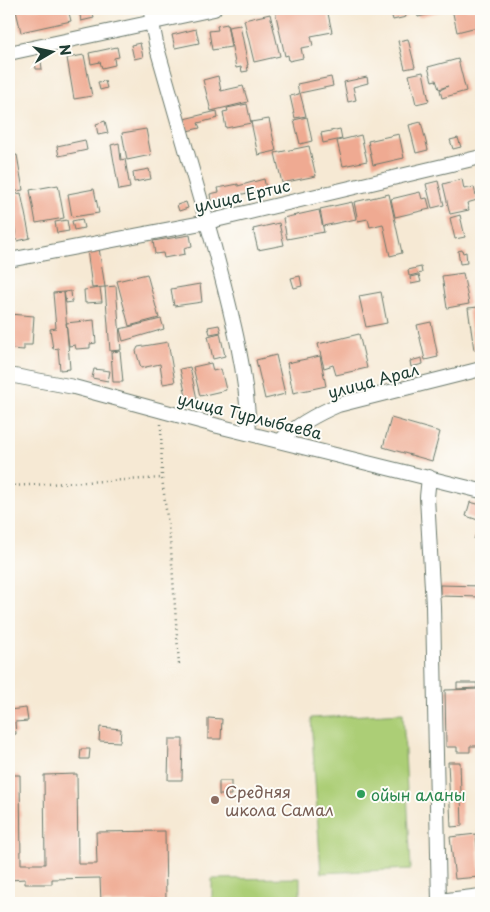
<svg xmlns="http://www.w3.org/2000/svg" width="490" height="912" font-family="'Playpen Sans',sans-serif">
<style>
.green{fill:#acce76;stroke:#668655}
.building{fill:#efaa92}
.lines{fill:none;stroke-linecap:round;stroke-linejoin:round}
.street-casing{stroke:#6a796c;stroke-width:16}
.path{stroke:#6a796c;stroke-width:2.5;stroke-dasharray:1 4;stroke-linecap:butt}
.street{stroke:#fff;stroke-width:14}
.leisure-dot{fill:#2e9e5b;stroke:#fdfcf7;stroke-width:2}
.education-dot{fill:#8d6e63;stroke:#fdfcf7;stroke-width:2}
.labels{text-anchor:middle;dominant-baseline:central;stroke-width:4;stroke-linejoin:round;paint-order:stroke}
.street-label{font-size:16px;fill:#1f3d34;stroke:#fdfcf7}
.education-label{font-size:16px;fill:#785e54;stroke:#fdfcf7;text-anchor:start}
.leisure-label{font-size:16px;fill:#27864d;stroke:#fdfcf7;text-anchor:start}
</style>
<rect width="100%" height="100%" fill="#fdfcf7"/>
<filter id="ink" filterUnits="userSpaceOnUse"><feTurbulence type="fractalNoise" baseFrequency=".02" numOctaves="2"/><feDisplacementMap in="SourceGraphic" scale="10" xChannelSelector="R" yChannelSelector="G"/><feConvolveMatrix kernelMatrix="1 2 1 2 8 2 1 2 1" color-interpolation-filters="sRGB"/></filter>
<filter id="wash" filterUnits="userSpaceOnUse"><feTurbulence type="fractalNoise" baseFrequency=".0096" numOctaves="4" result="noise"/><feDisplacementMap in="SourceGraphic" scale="20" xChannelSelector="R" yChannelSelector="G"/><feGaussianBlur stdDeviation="1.12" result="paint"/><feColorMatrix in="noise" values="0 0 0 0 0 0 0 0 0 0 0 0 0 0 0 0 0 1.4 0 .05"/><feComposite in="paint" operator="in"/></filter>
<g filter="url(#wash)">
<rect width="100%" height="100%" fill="#f6e9d4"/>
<path class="green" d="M403 713 411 869 321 873 311 718Z
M300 878V903H212V879Z"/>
<g id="blocks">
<path class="building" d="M29 9H68L71 21 21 32 16 11Z
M79 9H92L94 18 81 21Z
M284 9H327L332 32 311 36 313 46 301 48 303 58 289 61 288 55 285 56 275 11Z
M390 9H404L406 17 393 20Z
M416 9H442V11L418 17Z
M452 9H481V26L457 32Z
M270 14 280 56 254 62 244 20Z
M227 24 231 47 212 50 209 31 218 30 217 26Z
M240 25 248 65H247L248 71 242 72 241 67 236 68 228 27Z
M196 29 199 43 175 48 172 35Z
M408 39 415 67 405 69 398 41Z
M140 43 143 57 134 59 131 45Z
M117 47 119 57 114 58 115 65 102 68 100 62 91 64 89 53Z
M84 55 92 96 74 99 67 58Z
M458 59 466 91 442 98 440 90 448 86 439 89 436 80 432 81 428 67Z
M41 61 42 69H36L35 62Z
M423 72 429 101 416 104 409 75Z
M218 76 221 91 243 86 248 102 211 111 203 80Z
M331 77 333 86 300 93 306 116 295 118 290 96 299 94 297 84Z
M367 77 368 83 353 87 356 100 348 102 344 82Z
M105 81 107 88 100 90 98 82Z
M247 104 251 123 226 128 223 112 228 111 227 108Z
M217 111 218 118 198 123 200 128 187 131 184 119Z
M307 117 312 141 300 144 294 120Z
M269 119 276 151 258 155 251 122Z
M105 121 108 133 98 135 96 124Z
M421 122 428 150 416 153 409 125Z
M146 129 151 155 127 160 122 133Z
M340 129 342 139 323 143 321 133Z
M399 134 404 158 373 165 368 141Z
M361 135 367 161 343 166 337 141Z
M458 138 461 147 453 149 450 140Z
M85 140 87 150 59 156 57 146Z
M119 143 121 160 125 159 130 188 119 190 111 145Z
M309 146 316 176 282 183 275 153Z
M17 155 23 190 11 192 9 180V156Z
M149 169 151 179 134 182 133 172Z
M264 179 266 189 211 201 210 194 219 192 218 188 238 184V186Z
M462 179 464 189 474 187 477 200 467 203 469 210 450 214 443 184Z
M438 181 444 205 432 208 426 184Z
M58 185 64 218 36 223 30 190Z
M94 189 99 213 72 217 68 194Z
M420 192 422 199 427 198 430 209 395 217 391 199Z
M21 193 30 238 17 241 9 196Z
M389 194 402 253 390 256 383 224 370 227 368 219 358 221 354 202Z
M186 202 188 208 179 211 177 205Z
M352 202 356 219 323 226 320 209Z
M319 210 324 232 287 239 283 218Z
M460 215 465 237 455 239 450 218Z
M82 219 84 228 74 230 72 221Z
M67 220 69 231 57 233 55 222Z
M279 223 284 245 258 250 253 229Z
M190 235 192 246 184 248 185 254 164 258 163 253 155 254 153 241Z
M99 248 105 287 92 288 87 249Z
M462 250 463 253 466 252 467 263 460 264 458 251Z
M421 267 422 273 409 276 408 270Z
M463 273 469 304 447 308 442 276Z
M147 274 159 318 129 326 117 281Z
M419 275 421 282 411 284 410 277Z
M300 276 302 286 294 288 291 278Z
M200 284 202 302 174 306 171 289Z
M116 286 121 350 110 351 105 287Z
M100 288 102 302 85 303 84 290Z
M71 291 72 302 66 303 64 292Z
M64 292 70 369 60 370 58 348 53 349 50 329 56 328 53 293Z
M381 292 387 323 366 327 359 296Z
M479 307 481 322V349L474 350 468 308Z
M9 314 34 316 32 345H24V350L11 349 12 345H9Z
M161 319 164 329 123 341 120 329Z
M94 320 96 343 90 344V348L76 349 75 345 69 346 66 323Z
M431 322 438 357 425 360 417 325Z
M219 325 221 332 210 334 208 327Z
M220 333 225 356 213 359 208 336Z
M359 334 367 368 336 375 333 365 324 368 318 344Z
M168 342 175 382 163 384 160 364 141 368 136 351 138 347Z
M120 351 123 382H113L111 352Z
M276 355 285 394 265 399 256 360Z
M320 356 326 386 293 393 287 363Z
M422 358 423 364 411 367 410 361Z
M211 363 213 371 221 369 226 390 200 396 193 367Z
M190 367 197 399 187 401 180 369Z
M94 369 110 371 108 381 92 378Z
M391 418 440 432 432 461 383 447Z
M470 502 481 505V521L466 516Z
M477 531 481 533V541L474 539Z
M440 585 481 586V597L440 596Z
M457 683H477V688L457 689Z
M479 689 480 746H470V752H457V747H446L445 690Z
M26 708 28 721 15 722 16 734 9 735V710Z
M208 718 222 719 221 739H208Z
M100 727 121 729 120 742 99 741Z
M169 739H183L182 780H168Z
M81 749H90L89 759H80Z
M448 762H460L462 826 451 827Z
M77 774 78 864H97L96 832 165 831 166 902 101 903 100 878 52 879V884H25V879L9 880V775H20L21 864H45L44 775Z
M219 781H231V795H219Z
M476 834 480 877 455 879 450 837Z"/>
</g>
</g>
<g filter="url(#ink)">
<use href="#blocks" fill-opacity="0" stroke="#6a796c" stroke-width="1"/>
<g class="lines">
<defs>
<path id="street" d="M151 9 152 23 157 48C176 114 195 180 214 247 230 308 247 369 249 433
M9 53 214 9
M9 260 207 222 481 157
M9 375 74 387 218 426 481 491
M281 440C297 425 317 414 338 405L481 369
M429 477 427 497 433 606 439 903
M439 901 481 896"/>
</defs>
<use href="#street" class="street-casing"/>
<path class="path" d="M161 424 162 478 171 549 179 665
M9 486 162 478"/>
<use href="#street" class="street"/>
</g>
</g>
<circle class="leisure-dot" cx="361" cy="794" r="5"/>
<circle class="education-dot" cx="215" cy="800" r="5"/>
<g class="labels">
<g class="street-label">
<text transform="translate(242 195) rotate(-13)">улица Ертис</text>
<text transform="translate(373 380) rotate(-15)">улица Арал</text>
<text transform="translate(250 415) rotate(14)">улица Турлыбаева</text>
</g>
<g class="education-label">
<text x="225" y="791">Средняя<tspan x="225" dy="18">школа Самал</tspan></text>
</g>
<g class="leisure-label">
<text x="371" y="794">ойын аланы</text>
</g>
</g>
<rect width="490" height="912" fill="none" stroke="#fdfcf7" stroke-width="30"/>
<g transform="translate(52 52) rotate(81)" stroke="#fdfcf7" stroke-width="4" paint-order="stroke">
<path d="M0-4L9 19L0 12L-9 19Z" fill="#1f3d34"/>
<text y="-8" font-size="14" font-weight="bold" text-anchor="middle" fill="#1f3d34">N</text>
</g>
</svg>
